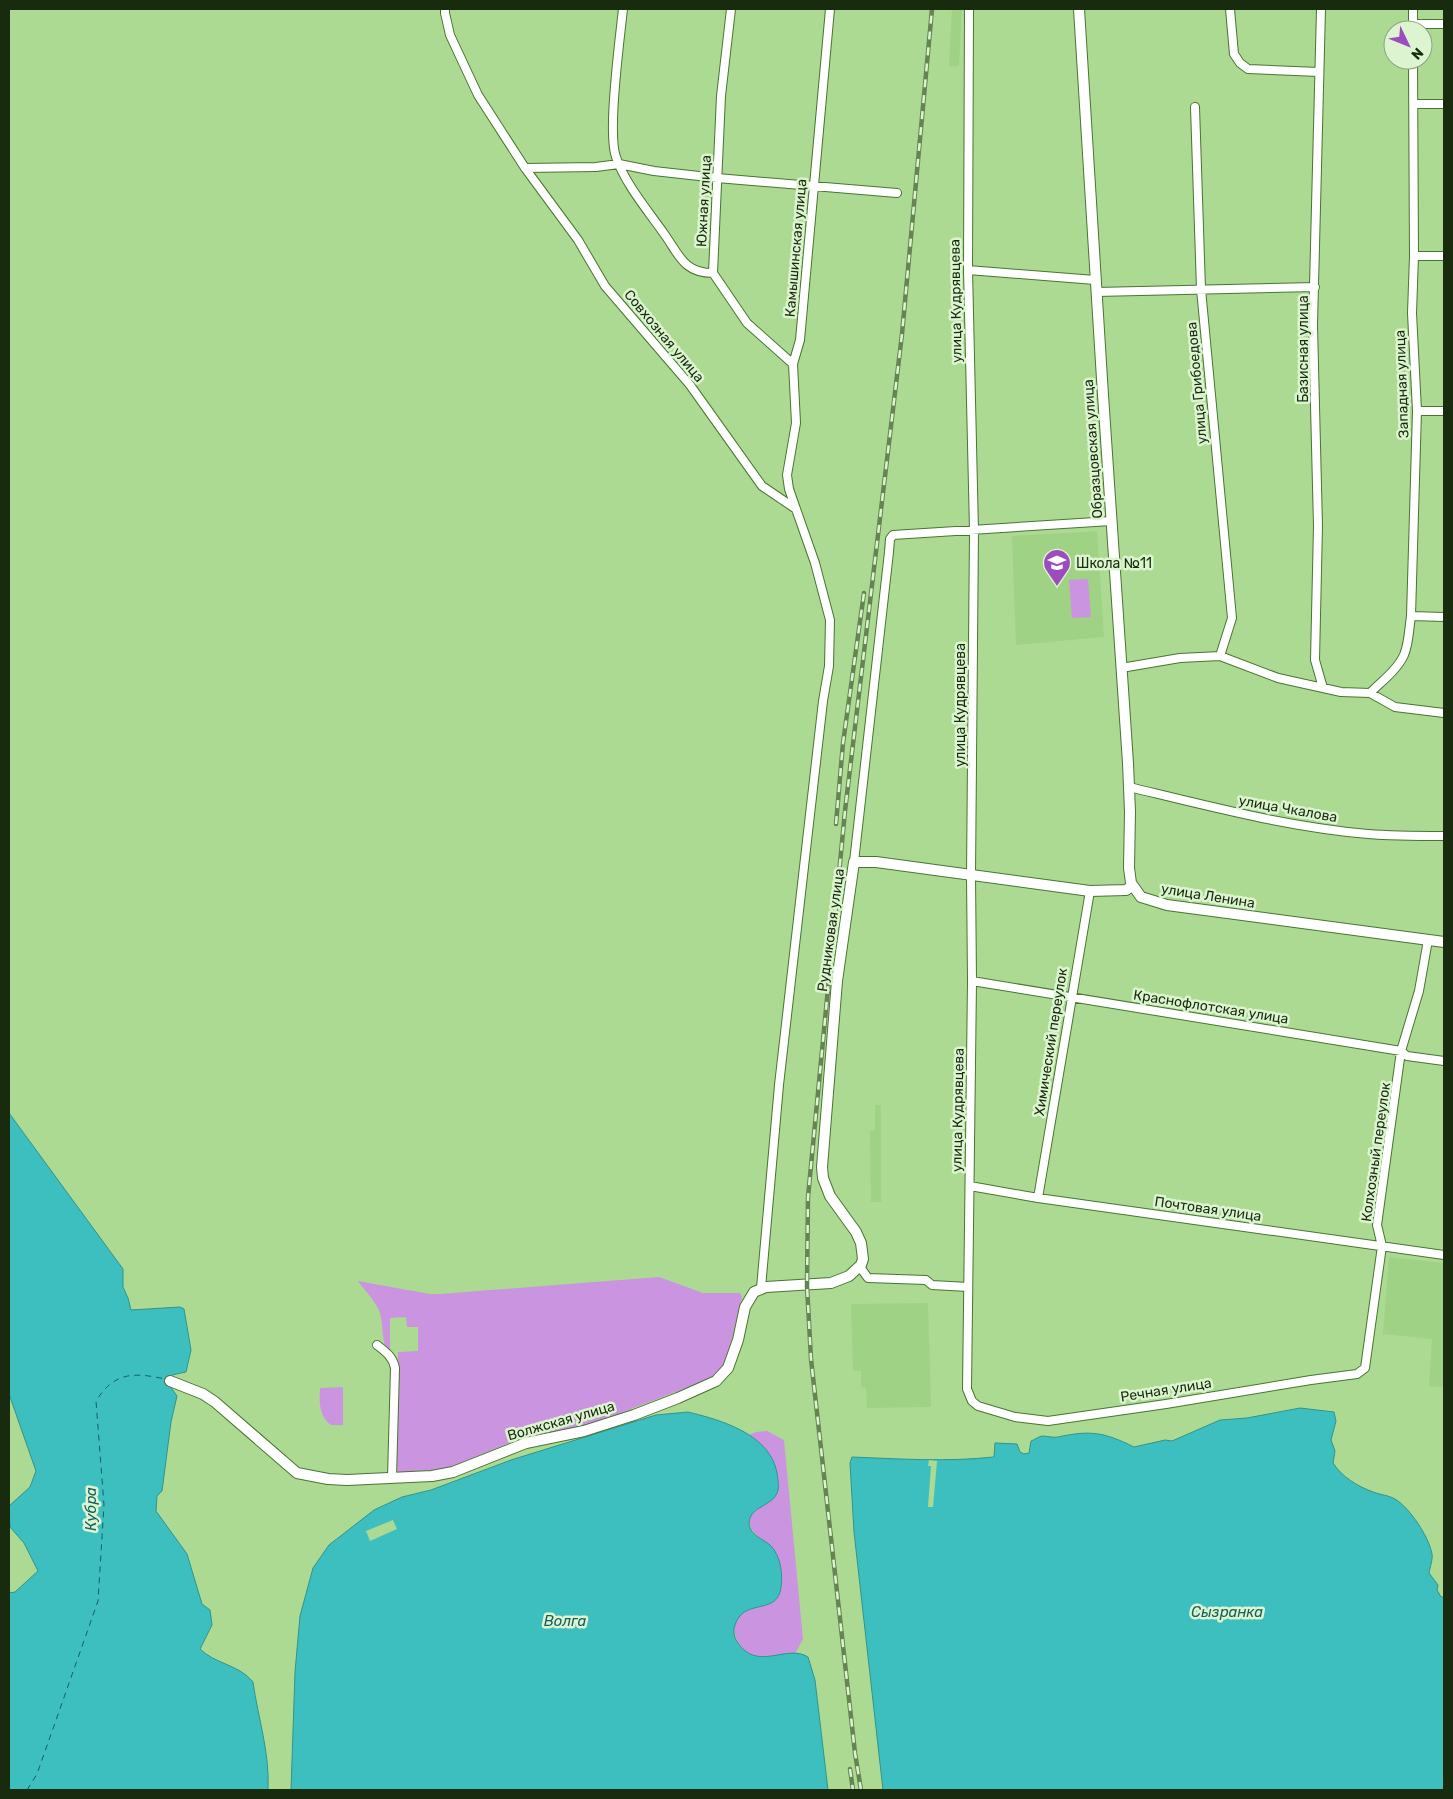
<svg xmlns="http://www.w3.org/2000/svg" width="1453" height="1799" font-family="Rubik,sans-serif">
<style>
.built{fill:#9fd284}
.green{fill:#ca94e1}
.water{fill:#3dbfc0;stroke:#32938b}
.pier{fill:#acda93}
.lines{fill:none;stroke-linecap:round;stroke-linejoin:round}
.ferry{stroke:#175e5e;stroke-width:1;stroke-dasharray:6 5;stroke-linecap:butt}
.street-casing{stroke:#4a7431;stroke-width:10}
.secondary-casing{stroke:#4a7431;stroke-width:12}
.street{stroke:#fff;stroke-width:8}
.secondary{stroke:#fff;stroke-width:10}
.rail-casing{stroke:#648452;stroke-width:4.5}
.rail{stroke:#dcf4d0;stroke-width:2.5;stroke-dasharray:8;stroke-linecap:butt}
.labels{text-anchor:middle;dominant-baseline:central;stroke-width:5;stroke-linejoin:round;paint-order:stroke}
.street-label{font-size:14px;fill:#192b0f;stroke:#dcf4d0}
.poi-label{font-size:14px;fill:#192b0f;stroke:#dcf4d0;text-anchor:start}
.water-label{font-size:15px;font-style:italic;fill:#175e5e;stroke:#dcf4d0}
</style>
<rect width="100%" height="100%" fill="#acda93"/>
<path class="built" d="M952 9H962L959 66H949Z
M1097 531 1104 637 1016 645 1012 536Z
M875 1105H881V1202H871L870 1131 875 1130Z
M1389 1257 1444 1263V1387L1429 1386 1432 1339 1383 1334Z
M928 1303 931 1407 867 1408 866 1388 861 1387V1371H853L851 1304Z"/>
<path class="green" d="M1088 579 1091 617 1072 618 1069 580Z
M659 1277 703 1293H740L742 1297 727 1359 721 1370 707 1380 594 1423 553 1434 516 1440 446 1469 400 1473 397 1470 395 1461 398 1352 418 1351V1327H407L406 1317 390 1318V1351L388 1352C382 1344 383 1324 380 1313 375 1300 365 1291 358 1281L430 1294H440Z
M343 1387V1425H331C319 1417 319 1401 320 1388Z
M767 1431 784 1440 803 1639 795 1654C782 1655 765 1660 753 1655 734 1648 726 1621 746 1610 755 1605 766 1606 775 1601L769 1544C755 1536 739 1522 758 1507 761 1506 764 1506 766 1504 771 1500 775 1490 779 1484 775 1461 769 1449 749 1435L756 1432Z"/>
<path class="water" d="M9 1113 123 1269V1287L128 1298 131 1310 180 1307 184 1309 191 1350 186 1372 172 1375 170 1386 177 1396 171 1422 162 1491 157 1496 156 1511 187 1554 202 1604 210 1610 212 1625 200 1649C215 1664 240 1665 253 1682 258 1718 270 1753 268 1790H9V1593L15 1592 38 1571 24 1543 10 1527 9 1506 30 1487 36 1471 9 1394Z
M1300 1408 1334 1412 1336 1421 1331 1440 1335 1451 1333 1463C1342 1477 1357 1486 1373 1492 1381 1495 1388 1495 1395 1499 1410 1508 1429 1537 1432 1554 1433 1559 1430 1567 1429 1573L1438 1585 1437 1590 1441 1597H1444V1790H883L854 1532 850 1463 852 1457C900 1459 947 1462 994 1457L995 1443 1017 1444 1020 1452 1024 1454 1029 1453 1031 1441C1034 1440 1038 1437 1042 1436 1047 1436 1053 1438 1058 1437 1090 1430 1104 1432 1134 1447L1165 1440 1172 1441 1220 1420 1247 1418Z
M688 1412C721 1420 770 1434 777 1473 778 1480 780 1489 776 1495 769 1507 749 1507 749 1524 750 1535 763 1539 770 1545 781 1555 784 1578 780 1592 774 1614 743 1599 735 1625 733 1630 734 1636 736 1640 756 1674 786 1643 808 1657L815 1680 828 1790H291L295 1672 300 1616 313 1568 329 1545 374 1510 402 1497 431 1490 511 1460 656 1415Z"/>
<path class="pier" d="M929 1460 937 1461 933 1507H928L931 1466H928Z
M393 1520 397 1529 370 1541 366 1531Z"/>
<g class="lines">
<path class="ferry" d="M27 1790 37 1774 98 1601 104 1505 96 1401C114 1372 134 1372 165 1379"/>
<defs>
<path id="street" d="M445 9V13L450 35 478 95 525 168 578 240 605 286 690 385 762 486 796 509
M623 9C619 45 614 83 613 119 613 132 612 146 616 157 625 184 649 212 665 235 679 255 684 273 713 273
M731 9 721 96 713 273 747 323 793 364
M969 9 968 270 974 531 971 875 972 981 967 1389 972 1401 978 1406 1015 1417 1048 1421 1166 1404 1311 1380 1357 1374 1365 1368 1382 1246 1377 1225 1401 1051 1419 991 1428 940
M1230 9 1234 54 1240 63 1248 69 1319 72
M1321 9 1313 325 1318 526 1315 660 1323 688
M1413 24H1444
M1413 30V9
M1413 104H1444
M1195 107 1201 289 1232 618 1220 656
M525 168 596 167 619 164 654 171 717 178 897 193
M1414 256H1444
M968 270 1095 280
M1096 292 1315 287
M1417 411H1444
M1411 616 1444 617
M1121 668 1180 658 1220 656 1278 678 1341 692 1370 693 1395 707 1444 713
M1370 693C1382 681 1397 670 1404 655 1409 643 1409 629 1411 616L1417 411 1412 313 1414 256 1413 60
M1129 787C1208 806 1287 827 1368 834 1393 836 1419 836 1444 836
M854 862 889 552 890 539 893 535 1111 521
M972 981 1401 1051 1407 1056 1444 1061
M970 1186 1038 1198 1444 1255
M1038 1198 1090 891
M860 1267 868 1278 926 1280 932 1285 968 1287
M761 1288 779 1085 823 701 829 666 830 620 815 563 796 509 789 489 787 475 796 423 793 364 800 340 830 9
M377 1345C386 1352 393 1357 395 1368L392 1477"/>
<path id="secondary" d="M1079 9 1103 395 1128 763 1130 812 1129 868 1131 883 1141 897 1167 905 1444 942
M170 1381 203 1394 215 1402 297 1473 328 1479 347 1480 432 1476 453 1472 526 1443 584 1431 634 1415 678 1398 716 1381 728 1368 738 1340 745 1307 754 1292 766 1287 831 1283 849 1276 861 1265 863 1259 861 1243 856 1232 830 1196 823 1178 822 1167 837 981 854 862H876L1090 891 1126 890 1132 886"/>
</defs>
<use href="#street" class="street-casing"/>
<use href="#secondary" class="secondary-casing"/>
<use href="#street" class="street"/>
<use href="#secondary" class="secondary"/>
<defs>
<path id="rail" d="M836 824 843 743 864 593
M850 1769 853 1790
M861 1790 855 1753 811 1359 807 1286 808 1197 845 811 902 334 932 9"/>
</defs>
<use href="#rail" class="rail-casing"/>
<use href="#rail" class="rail"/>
</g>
<defs>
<symbol id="school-pin" viewBox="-11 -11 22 30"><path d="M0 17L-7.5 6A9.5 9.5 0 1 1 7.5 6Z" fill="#9d4cbd" stroke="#dcf4d0"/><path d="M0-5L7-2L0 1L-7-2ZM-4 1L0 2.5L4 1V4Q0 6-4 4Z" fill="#fff"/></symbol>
</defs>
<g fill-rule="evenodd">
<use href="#school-pin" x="1041" y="547" width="32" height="43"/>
</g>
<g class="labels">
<g class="street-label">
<text transform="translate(704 201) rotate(-87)">Южная улица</text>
<text transform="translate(796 248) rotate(-85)">Камышинская улица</text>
<text transform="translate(956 301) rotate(-91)">улица Кудрявцева</text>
<text transform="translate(664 336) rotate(50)">Совхозная улица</text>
<text transform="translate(1303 349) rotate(-90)">Базисная улица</text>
<text transform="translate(1197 383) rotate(-95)">улица Грибоедова</text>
<text transform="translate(1402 384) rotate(-92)">Западная улица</text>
<text transform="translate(1093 449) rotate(-94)">Образцовская улица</text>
<text transform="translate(960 705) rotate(-90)">улица Кудрявцева</text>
<text transform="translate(1288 809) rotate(10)">улица Чкалова</text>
<text transform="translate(1208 896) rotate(9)">улица Ленина</text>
<text transform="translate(831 930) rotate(-82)">Рудниковая улица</text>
<text transform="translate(1211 1007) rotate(9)">Краснофлотская улица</text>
<text transform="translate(1051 1042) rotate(-81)">Химический переулок</text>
<text transform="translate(958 1110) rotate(-89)">улица Кудрявцева</text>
<text transform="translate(1376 1152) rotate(-82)">Колхозный переулок</text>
<text transform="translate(1208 1209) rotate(8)">Почтовая улица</text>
<text transform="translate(1166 1390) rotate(-9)">Речная улица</text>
<text transform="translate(561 1421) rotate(-16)">Волжская улица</text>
</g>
<g class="poi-label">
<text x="1076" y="563">Школа №11</text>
</g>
<g class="water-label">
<text transform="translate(91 1509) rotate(-90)">Кубра</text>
<text x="1227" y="1612">Сызранка</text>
<text x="565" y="1621">Волга</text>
</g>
</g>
<rect width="1453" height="1799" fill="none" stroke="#192b0f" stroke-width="20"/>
<g transform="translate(1408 45) rotate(133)"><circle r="24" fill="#dcf4d0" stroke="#8ea483"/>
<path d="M0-4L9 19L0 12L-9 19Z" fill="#9d4cbd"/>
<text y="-8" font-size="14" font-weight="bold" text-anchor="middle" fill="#192b0f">N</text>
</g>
</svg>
